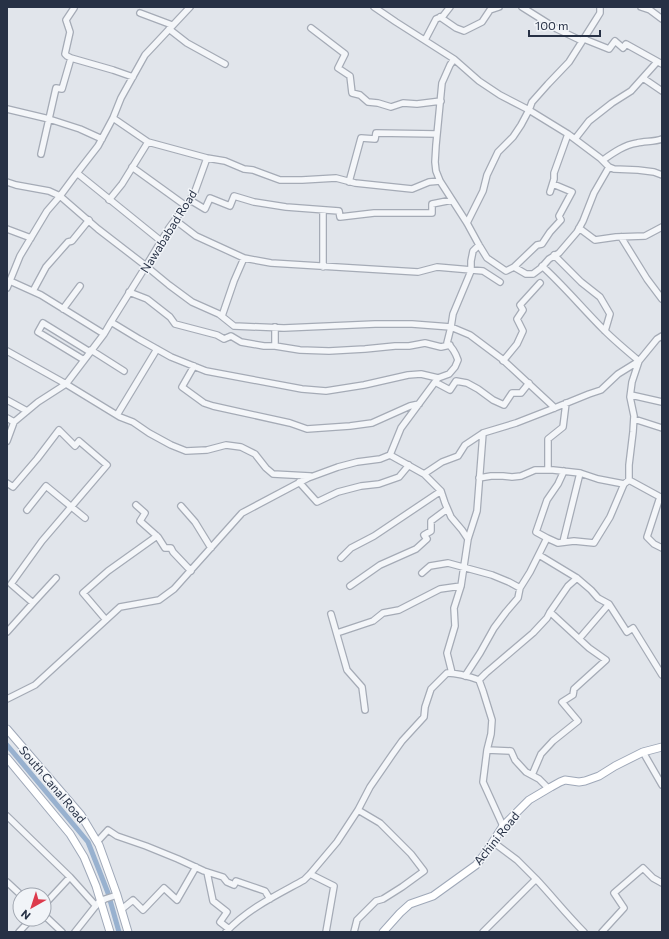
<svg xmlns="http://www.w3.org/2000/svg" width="669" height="939" font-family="Commissioner,sans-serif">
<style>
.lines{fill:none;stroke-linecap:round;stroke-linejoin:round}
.canal{stroke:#98b1cf;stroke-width:5}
.minor-casing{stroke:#a5abb6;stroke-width:8}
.major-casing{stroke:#9fa8b8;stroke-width:9}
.minor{stroke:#f4f6f9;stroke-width:5.5}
.major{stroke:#fff;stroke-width:7}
.labels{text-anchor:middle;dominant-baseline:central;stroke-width:3;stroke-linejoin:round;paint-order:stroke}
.street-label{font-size:12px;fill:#273145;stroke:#f1f4f8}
</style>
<rect width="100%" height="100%" fill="#e1e5eb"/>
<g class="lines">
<path class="canal" d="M7 745 88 842 108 893 119 932"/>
<defs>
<path id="minor" d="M374 7 396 22 454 59 479 81 500 95 529 110 568 134 600 158 609 167 614 169 638 170 654 172 662 175
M522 7 557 29 582 41
M641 7 650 10 662 19
M74 8 66 20 70 32 65 54 67 56 71 58 113 70 133 77
M140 13 172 25
M440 17 456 28 464 31 482 22 490 10 499 7
M311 28 345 54 338 68 350 76 352 93 360 95 368 102 378 103 391 107 403 103 417 104 441 101
M169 29 187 43 225 64
M584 39 609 49 615 41 623 48 626 44 662 64
M425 40 436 19 443 16 450 7
M454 59 450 65 442 83 436 145 435 162 436 171 440 181 467 223 479 245 487 258 506 271 514 267 526 274H533L541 268 549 259 559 253 577 232 583 221 594 193 609 167
M643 78 662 91
M7 109 49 119 80 129 102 139
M113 118 148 142 207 158 225 161 244 169 253 170 280 180H302L336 178 355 183 412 189 429 182 440 181
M575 139 589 121 612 103 631 91 657 62
M41 154 56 88 62 89 71 58
M603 160C613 153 624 145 637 143 645 141 654 142 662 139
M132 167 186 206
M77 173 161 241
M7 182 16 185 49 191 60 196 98 229 146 266 169 285 192 302 219 314 234 326 284 328 375 324H412L451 327 470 335 502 359 555 408
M349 182 361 138 375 139 376 133 437 134
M550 192 554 179V173L568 134
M109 200 122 184 148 142
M190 200 205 209 210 198 230 206 234 196 254 202 286 207 339 211 340 217 374 213H432V204L452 200
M175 220 196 236 244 258 271 263 418 272 437 267 483 271 500 282
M467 223 483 191 487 175 498 152 513 137 521 125 529 110 532 102 548 84 569 62 595 21 600 13V7
M579 228 595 240 616 237 645 236 662 227
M7 229 31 238
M621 237 647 279 662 299
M554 255 581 282 600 297 610 314 605 331
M323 267V210
M514 267 537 245 542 244 550 232 561 220 559 216 572 192 553 184
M8 281H10L41 295 104 334
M7 288 20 256 47 211 60 196 77 173 98 146 113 118 121 98 145 55 190 7
M33 291 46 267 68 242 72 241 89 220
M129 292 147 299 170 317 175 324 217 335 224 339 231 336 241 342 264 346H275
M63 309 80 286
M222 316 234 281 244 258
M111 322 146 266 169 228 194 194 207 158
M275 327V346L300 350 329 351 365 349 395 346H409L425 343 441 347 450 345
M91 350 124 371
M7 351 66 384 120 417 133 422 149 433 171 445 186 451 207 450 226 445 241 447 255 454 266 468 273 474 310 476
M84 360 38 332 43 323 90 352
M503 361 517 344 523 331 517 319 523 310 520 305 540 283
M194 366 182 387 204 403 213 406 290 423 307 429 350 426 372 423 410 406 419 404
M435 382 450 390 456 381 467 383 478 389 493 400 504 405 512 393H521L529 383
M631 395 662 402
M7 400 27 411
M117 415 157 349
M7 418 14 422
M634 419 662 428
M7 441 14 422 38 402 66 384 104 334 111 322 139 339 171 357 206 371 302 389 326 391 364 385 408 375 421 374 438 378 449 374 455 367 458 360C456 354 452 347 447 343L451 327 453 314 471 271V261L473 251 479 245
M390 455 424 474 441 491 445 503 451 517 462 530 468 539 461 586 454 608 455 626 447 653 452 673
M548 470V439L563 427 566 403
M424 474 442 462 458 456 465 445 483 433 516 423 552 409 589 394 601 390 618 374 639 361C627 351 615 341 604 330 583 309 564 286 542 266
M479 478 491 476H503L512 477 521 476 535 470H553L580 473 598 479 624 484
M629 480 662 498
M299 482 317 502 338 492 361 486 379 484 399 477 409 465
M7 483 13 487 37 459 59 430 75 446 79 441 107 465 42 541 11 584 33 603 7 632
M660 497 647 537 654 544 662 548
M136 505 145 513 140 521 158 537 165 548H171L173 552 191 571
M181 506 195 522 211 548
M27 510 46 486 85 518
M547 538 536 532 547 500 558 484 564 471
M468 539 477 511 483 433
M563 542 580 473
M539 555 577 578 591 590 598 598 609 604 627 632 633 628 662 675
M341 558 351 548 374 536 441 491
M422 573 430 566 448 563 492 575 509 582 520 588
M350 586 380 565 416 549 427 539 424 535 431 531V521L447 509
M33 603 56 578
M331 614 347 670 362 687 365 710
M106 620 83 593 108 571 157 536
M337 633 373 621 383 613 399 610 440 589 461 586
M579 639 609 604
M465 676 480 653 494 628 506 612 518 598 520 588 530 572 547 538 558 543 574 541 594 543 610 517 624 484 629 480V465L633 432 634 416 630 397 632 382 639 361 657 339 662 336
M479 680 486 673 533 633 547 618 550 612 568 586 577 578
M7 699 35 685 120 607 159 600 174 589 242 513 308 478 338 467 357 462 380 459 390 455 401 428 438 378
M487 750 511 751 515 760 526 772 539 779 548 788
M643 752 662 785
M532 775 541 754 553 741 578 721 562 702 573 695 574 689 606 660 589 648 550 612
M7 816 70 877 96 906
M97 842 108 830 117 836 146 846 178 859 204 871 223 877 227 882 234 885 236 881 265 891 270 899
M493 842 517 860 536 879
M207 872 213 901 227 912 220 922 229 929
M310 874 334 886 326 932
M7 882 21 895
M44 905 70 877
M122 909 133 900 143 910 164 888 177 900 196 867
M44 915 62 932
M19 932 31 919
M75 932 98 903 105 899 117 895
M226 932C249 908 275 896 304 880L310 874 337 842 358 810 370 787 392 755 402 741 424 717 425 707 431 689 447 673C458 673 468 676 479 680L483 691 492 720 491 734 487 750 483 782 503 826
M354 932 357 920 376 901 383 899 402 887 424 871 411 854 380 823 358 810
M483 932 536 879C552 896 567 915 584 932
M602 932 624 908 614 893 643 868 653 878 662 883"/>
<path id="major" d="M7 729 81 815 99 845 117 895 128 932
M7 758 70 834 84 857 96 886 110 932
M383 932 400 913 410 904 433 896 476 865 487 851 503 826 529 800 551 787 560 782 565 780 579 782 585 781 599 776 615 766 643 752 662 747"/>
</defs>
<use href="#minor" class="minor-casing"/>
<use href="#major" class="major-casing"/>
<use href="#minor" class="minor"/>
<use href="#major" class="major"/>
</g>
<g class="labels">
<g class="street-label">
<text transform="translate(168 231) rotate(-58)">Nawababad Road</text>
<text transform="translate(53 784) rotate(50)">South Canal Road</text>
<text transform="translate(496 838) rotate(-51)">Achini Road</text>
</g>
</g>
<rect width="669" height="939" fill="none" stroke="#273145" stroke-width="16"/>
<g transform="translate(32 907) rotate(219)"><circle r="19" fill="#f1f4f8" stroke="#a0a6b0"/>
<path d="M0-3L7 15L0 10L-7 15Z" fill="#dd3a4c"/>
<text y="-6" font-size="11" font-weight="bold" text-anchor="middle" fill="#273145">N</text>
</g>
<path d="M529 30v6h71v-6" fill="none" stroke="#273145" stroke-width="2"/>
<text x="535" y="30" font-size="12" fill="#273145" stroke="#f1f4f8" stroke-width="3" paint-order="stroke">100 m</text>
</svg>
